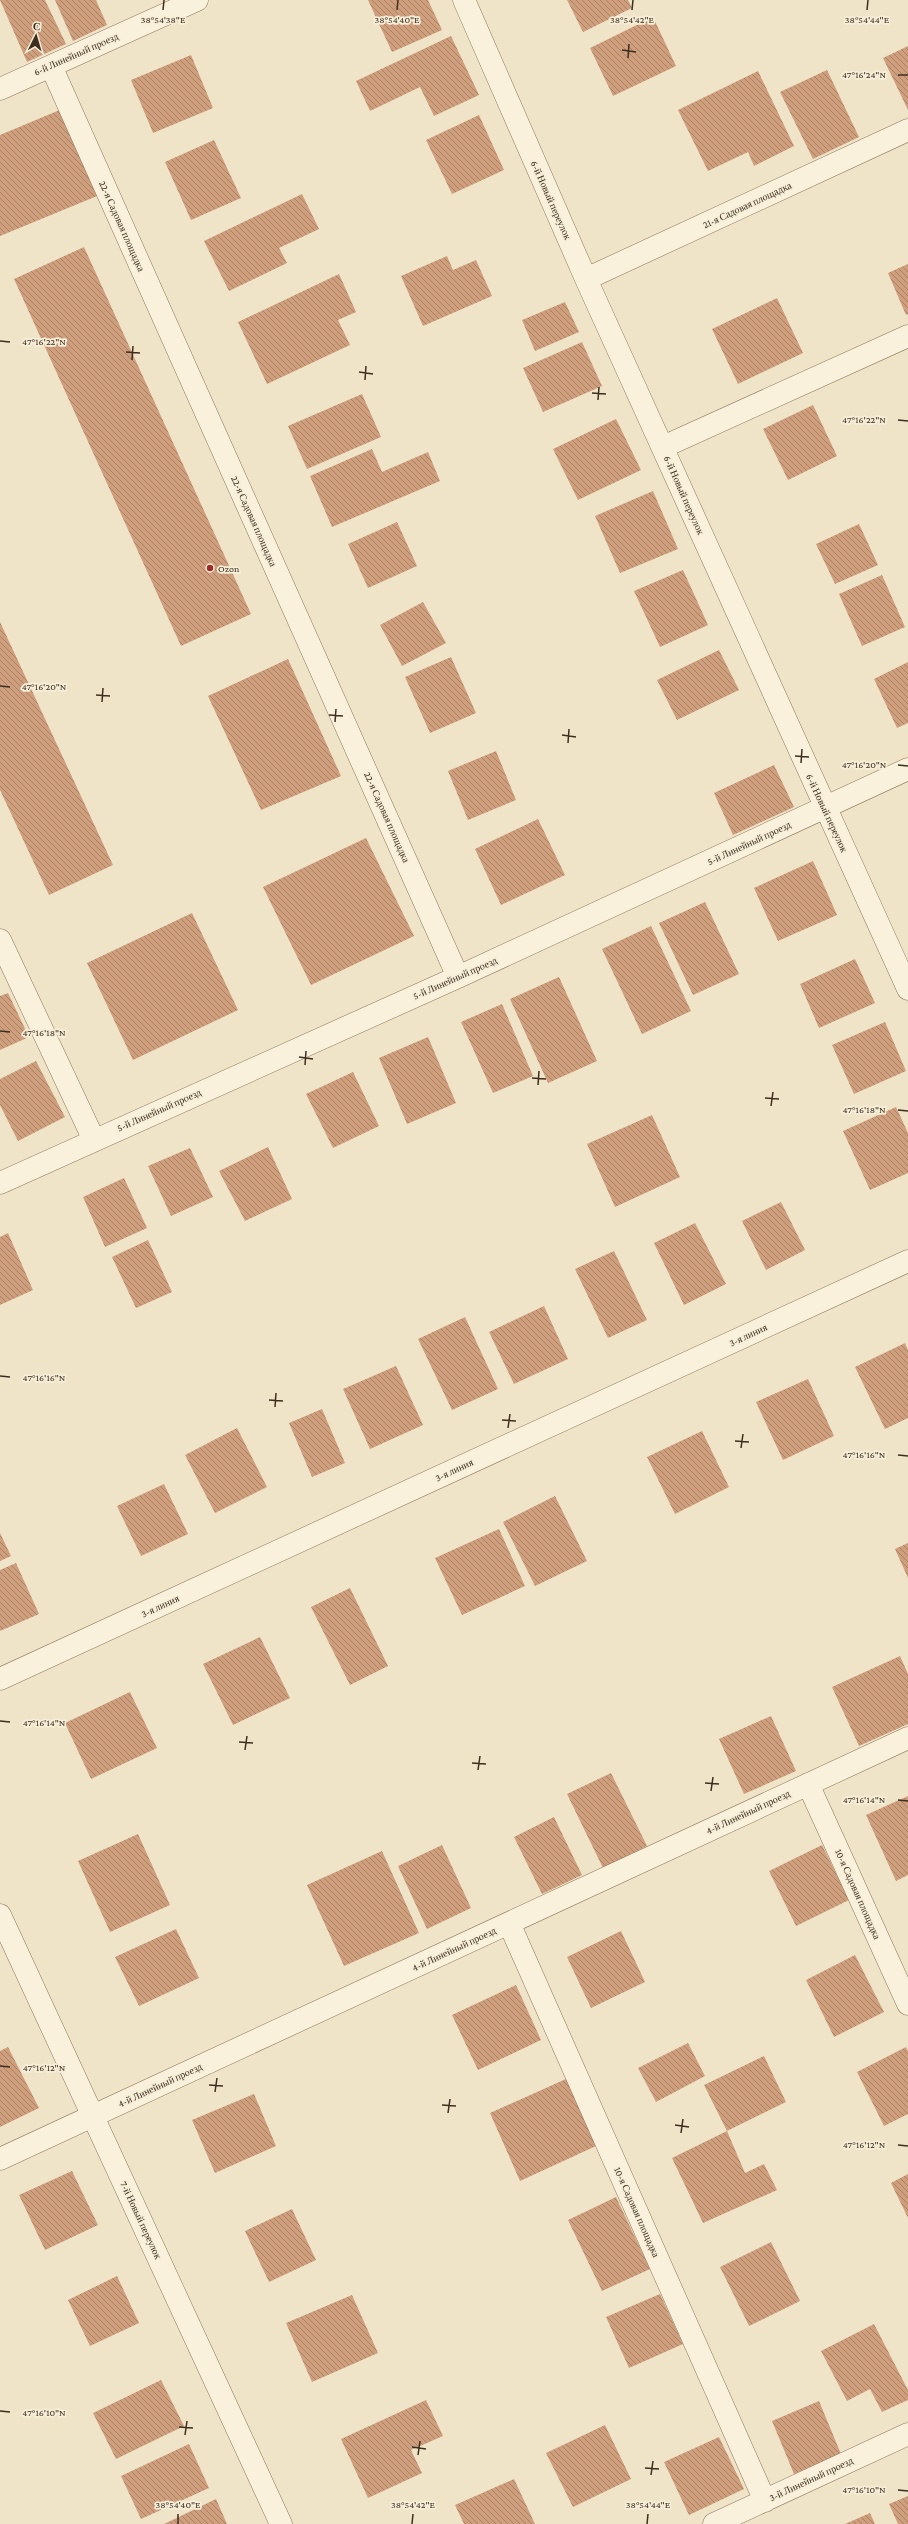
<svg xmlns="http://www.w3.org/2000/svg" width="908" height="2524" font-family="'Crimson Pro',serif">
<style>
.building{fill:url(#building-back-hatch)}
.lines{fill:none;stroke-linecap:round;stroke-linejoin:round}
.minor-casing{stroke:#8d765c;stroke-width:23}
.minor{stroke:#faf1dc;stroke-width:22}
.ticks{fill:none;stroke:#3d2e20;stroke-width:1.5}
.poi-dot{fill:#9e2a2b;stroke:#f7eed8;stroke-width:1.5}
.labels{text-anchor:middle;dominant-baseline:central;stroke-width:3.5;stroke-linejoin:round;paint-order:stroke}
.street-label{font-size:10px;fill:#3d2e20;stroke:#f7eed8}
.poi-label{font-size:10px;fill:#3d2e20;stroke:#f7eed8;text-anchor:start}
.ticks-label{font-size:10px;text-anchor:middle;fill:#3d2e20;stroke:#f7eed8;stroke-width:3.5;stroke-linejoin:round;paint-order:stroke}
</style>
<defs>
<pattern id="building-back-hatch" width="6" height="6" patternUnits="userSpaceOnUse"><rect width="6" height="6" fill="#cf9f7d"/><path d="M-1 5l2 2M0 0l6 6M5-1l2 2" fill="none" stroke="#a98266"/></pattern>
</defs>
<rect width="100%" height="100%" fill="#f0e4c8"/>
<path class="building" d="M0 0H45L66 44 27 62Z
M55 0H96L107 25 73 41Z
M368 0H428L442 30 392 52Z
M567 0H628L632 8 583 32Z
M653 17 676 66 613 96 590 48Z
M451 36 479 95 434 116 420 87 370 111 356 81Z
M908 46V110L883 58Z
M191 55 213 108 153 133 131 80Z
M827 70 859 137 813 159 780 92Z
M758 71 794 146 754 166 748 152 708 171 678 110Z
M62 109 102 194 0 236V135Z
M479 115 504 170 452 194 426 140Z
M214 140 241 198 191 220 165 162Z
M302 194 319 229 279 248 287 263 229 291 204 241Z
M84 247 251 614 181 646 14 279Z
M447 256 453 270 476 260 492 296 423 326 401 276Z
M908 264V314L906 315 888 273Z
M339 274 356 312 338 320 350 345 267 384 238 322Z
M777 298 803 353 738 384 712 329Z
M565 302 579 332 535 351 522 320Z
M582 342 602 386 543 412 523 368Z
M362 394 381 437 307 469 288 426Z
M813 405 837 456 788 480 763 429Z
M616 419 641 470 578 500 553 449Z
M372 449 382 472 428 452 440 481 332 527 310 476Z
M653 491 678 549 620 573 595 516Z
M397 522 417 566 368 588 348 544Z
M859 524 878 565 835 584 816 544Z
M683 570 708 625 660 647 634 591Z
M882 575 905 627 862 646 839 594Z
M423 602 446 643 402 666 380 625Z
M0 622 113 865 49 895 0 790Z
M719 650 739 690 677 720 657 680Z
M451 657 476 713 430 733 405 677Z
M288 659 341 776 261 810 208 696Z
M908 662V723L897 728 874 679Z
M496 751 516 800 468 820 448 771Z
M774 765 794 807 733 835 714 793Z
M538 819 565 875 501 905 475 849Z
M366 838 414 936 311 985 263 887Z
M813 861 837 915 778 941 754 888Z
M705 902 739 974 693 995 659 923Z
M192 913 238 1010 133 1060 87 963Z
M651 926 691 1011 642 1034 602 949Z
M855 959 875 1003 819 1028 800 984Z
M559 977 597 1061 548 1083 510 999Z
M8 993 29 1037 0 1050V996Z
M502 1004 533 1076 493 1093 461 1022Z
M885 1022 906 1071 854 1094 832 1045Z
M428 1037 456 1103 407 1124 379 1058Z
M36 1061 65 1117 18 1141 0 1105V1079Z
M353 1072 379 1126 333 1148 306 1094Z
M896 1107 908 1133V1173L870 1190 843 1131Z
M652 1115 680 1177 615 1207 587 1144Z
M268 1147 292 1199 245 1221 219 1171Z
M190 1148 213 1197 171 1216 148 1166Z
M124 1178 147 1228 105 1247 83 1197Z
M781 1202 805 1250 766 1270 742 1221Z
M695 1223 726 1284 684 1305 654 1243Z
M8 1233 33 1290 0 1305V1237Z
M148 1240 172 1292 136 1308 112 1257Z
M614 1251 647 1320 608 1338 575 1269Z
M544 1306 568 1359 514 1384 489 1332Z
M465 1317 498 1389 452 1410 418 1339Z
M905 1343 908 1350V1418L885 1429 855 1367Z
M396 1366 423 1425 370 1449 343 1389Z
M808 1379 834 1436 783 1460 756 1402Z
M322 1409 345 1463 312 1477 289 1423Z
M237 1428 267 1487 215 1513 185 1455Z
M702 1431 729 1487 675 1514 647 1457Z
M164 1484 188 1534 141 1556 117 1506Z
M555 1496 587 1561 535 1586 503 1522Z
M499 1529 525 1586 462 1615 435 1558Z
M0 1533 11 1556 0 1561Z
M908 1543V1578L895 1549Z
M16 1563 39 1614 0 1631V1570Z
M350 1588 388 1666 350 1685 311 1607Z
M260 1637 290 1698 233 1725 203 1664Z
M900 1656 908 1674V1724L859 1746 832 1687Z
M130 1692 157 1748 91 1779 65 1723Z
M771 1716 796 1771 744 1794 719 1739Z
M611 1773 647 1846 603 1868 567 1794Z
M908 1796V1875L896 1881 866 1815Z
M554 1817 582 1875 542 1894 514 1837Z
M138 1834 170 1905 110 1932 78 1861Z
M442 1845 471 1908 427 1929 398 1866Z
M822 1845 849 1900 796 1926 769 1871Z
M382 1851 419 1933 344 1966 307 1885Z
M176 1929 199 1978 139 2006 115 1957Z
M621 1931 645 1982 591 2008 567 1957Z
M855 1955 884 2012 834 2037 806 1980Z
M516 1985 541 2040 478 2070 452 2015Z
M688 2043 705 2076 656 2102 638 2068Z
M8 2047 39 2108 0 2127V2051Z
M906 2047 908 2051V2114L884 2126 857 2072Z
M764 2056 786 2102 727 2131 704 2085Z
M566 2079 596 2146 520 2181 490 2113Z
M254 2094 276 2146 215 2173 192 2120Z
M727 2131 745 2173 764 2164 777 2190 703 2223 672 2158Z
M72 2171 98 2225 45 2250 19 2195Z
M908 2174V2218L891 2183Z
M616 2197 650 2269 602 2291 568 2220Z
M292 2209 316 2260 269 2282 245 2231Z
M771 2242 800 2301 749 2326 720 2267Z
M117 2276 139 2323 90 2346 68 2300Z
M660 2294 683 2344 629 2368 606 2317Z
M352 2295 378 2353 312 2382 286 2323Z
M874 2324 908 2390V2400L882 2412 870 2389 847 2401 821 2351Z
M161 2380 184 2426 116 2459 93 2413Z
M426 2400 443 2436 411 2450 422 2473 368 2498 341 2439Z
M819 2401 841 2454 794 2474 772 2421Z
M605 2425 631 2479 573 2507 546 2453Z
M719 2437 744 2489 689 2515 664 2462Z
M189 2444 209 2488 141 2519 121 2476Z
M514 2479 535 2524H464L455 2505Z
M908 2496V2524H898L889 2504Z
M216 2499 227 2524H164Z
M870 2513 875 2524H845Z"/>
<g class="lines">
<defs>
<path id="minor" d="M464 0 586 279 908 989
M51 66 458 977
M0 89 197 0
M586 279 908 130
M663 447 908 336
M0 940 94 1140
M0 1183 458 977 908 769
M0 1679 908 1261
M808 1784 908 2004
M0 1915 281 2524
M509 1923 765 2501
M0 2159 908 1738
M714 2524 908 2434"/>
</defs>
<use href="#minor" class="minor-casing"/>
<use href="#minor" class="minor"/>
</g>
<path class="ticks" d="M163 10 164 0M397 10 398 0M632 10 633 0M867 10 868 0M622 50 636 52M628 58 629 44M898 75H908M0 341 10 342M126 352 140 353M132 360 133 346M359 372 373 374M365 380 366 366M592 393 606 394M598 400 599 387M898 420 908 421M0 686 10 687M96 695 110 696M102 702 103 688M329 715 343 716M335 722 336 709M562 735 576 737M568 743 569 729M795 756 809 757M801 763 802 749M898 765 908 766M0 1031 10 1032M299 1057 313 1059M305 1065 306 1051M532 1078 546 1079M538 1085 539 1071M765 1098 779 1099M771 1106 773 1092M898 1110 908 1111M0 1376 10 1377M269 1400 283 1401M275 1407 276 1393M502 1420 516 1421M508 1428 510 1414M735 1441 749 1442M741 1448 743 1434M898 1455 908 1456M0 1721 10 1722M239 1742 253 1743M245 1750 247 1736M472 1763 486 1764M478 1770 480 1756M705 1783 719 1784M711 1791 713 1777M898 1800 908 1801M0 2066 10 2067M209 2085 223 2086M215 2092 217 2078M442 2105 456 2106M448 2113 450 2099M675 2125 689 2127M681 2133 683 2119M898 2145 908 2146M0 2411 10 2412M179 2427 193 2428M185 2435 187 2421M412 2447 426 2449M418 2455 420 2441M645 2468 659 2469M651 2475 653 2461M898 2490 908 2491M178 2524V2514M412 2524 413 2514M647 2524 648 2514"/>
<circle class="poi-dot" cx="210" cy="568" r="4"/>
<g class="labels">
<g class="street-label">
<text transform="translate(76 54) rotate(-24)">6-й Линейный проезд</text>
<text transform="translate(551 200) rotate(66)">6-й Новый переулок</text>
<text transform="translate(747 205) rotate(-25)">21-я Садовая площадка</text>
<text transform="translate(122 226) rotate(66)">22-я Садовая площадка</text>
<text transform="translate(684 495) rotate(66)">6-й Новый переулок</text>
<text transform="translate(254 521) rotate(66)">22-я Садовая площадка</text>
<text transform="translate(827 813) rotate(65)">6-й Новый переулок</text>
<text transform="translate(387 817) rotate(66)">22-я Садовая площадка</text>
<text transform="translate(749 843) rotate(-25)">5-й Линейный проезд</text>
<text transform="translate(455 978) rotate(-24)">5-й Линейный проезд</text>
<text transform="translate(159 1110) rotate(-24)">5-й Линейный проезд</text>
<text transform="translate(748 1335) rotate(-25)">3-я линия</text>
<text transform="translate(454 1470) rotate(-25)">3-я линия</text>
<text transform="translate(160 1606) rotate(-25)">3-я линия</text>
<text transform="translate(748 1812) rotate(-25)">4-й Линейный проезд</text>
<text transform="translate(858 1894) rotate(66)">10-я Садовая площадка</text>
<text transform="translate(454 1949) rotate(-25)">4-й Линейный проезд</text>
<text transform="translate(160 2085) rotate(-25)">4-й Линейный проезд</text>
<text transform="translate(637 2212) rotate(66)">10-я Садовая площадка</text>
<text transform="translate(141 2220) rotate(65)">7-й Новый переулок</text>
<text transform="translate(811 2479) rotate(-25)">3-й Линейный проезд</text>
</g>
<g class="poi-label">
<text x="218" y="568">Ozon</text>
</g>
</g>
<g class="ticks-label">
<text x="163" y="23">38°54'38"E</text>
<text x="397" y="23">38°54'40"E</text>
<text x="632" y="23">38°54'42"E</text>
<text x="867" y="23">38°54'44"E</text>
<text x="864" y="78">47°16'24"N</text>
<text x="44" y="345">47°16'22"N</text>
<text x="864" y="423">47°16'22"N</text>
<text x="44" y="690">47°16'20"N</text>
<text x="864" y="768">47°16'20"N</text>
<text x="44" y="1036">47°16'18"N</text>
<text x="864" y="1113">47°16'18"N</text>
<text x="44" y="1381">47°16'16"N</text>
<text x="864" y="1458">47°16'16"N</text>
<text x="44" y="1726">47°16'14"N</text>
<text x="864" y="1803">47°16'14"N</text>
<text x="44" y="2071">47°16'12"N</text>
<text x="864" y="2148">47°16'12"N</text>
<text x="44" y="2416">47°16'10"N</text>
<text x="864" y="2493">47°16'10"N</text>
<text x="178" y="2508">38°54'40"E</text>
<text x="413" y="2508">38°54'42"E</text>
<text x="648" y="2508">38°54'44"E</text>
</g>
<g transform="translate(36 36) rotate(5)" stroke="#f7eed8" stroke-width="3" paint-order="stroke">
<path d="M0-3L7 15L0 10L-7 15Z" fill="#3d2e20"/>
<text y="-6" font-size="11" font-weight="bold" text-anchor="middle" fill="#3d2e20">С</text>
</g>
</svg>
